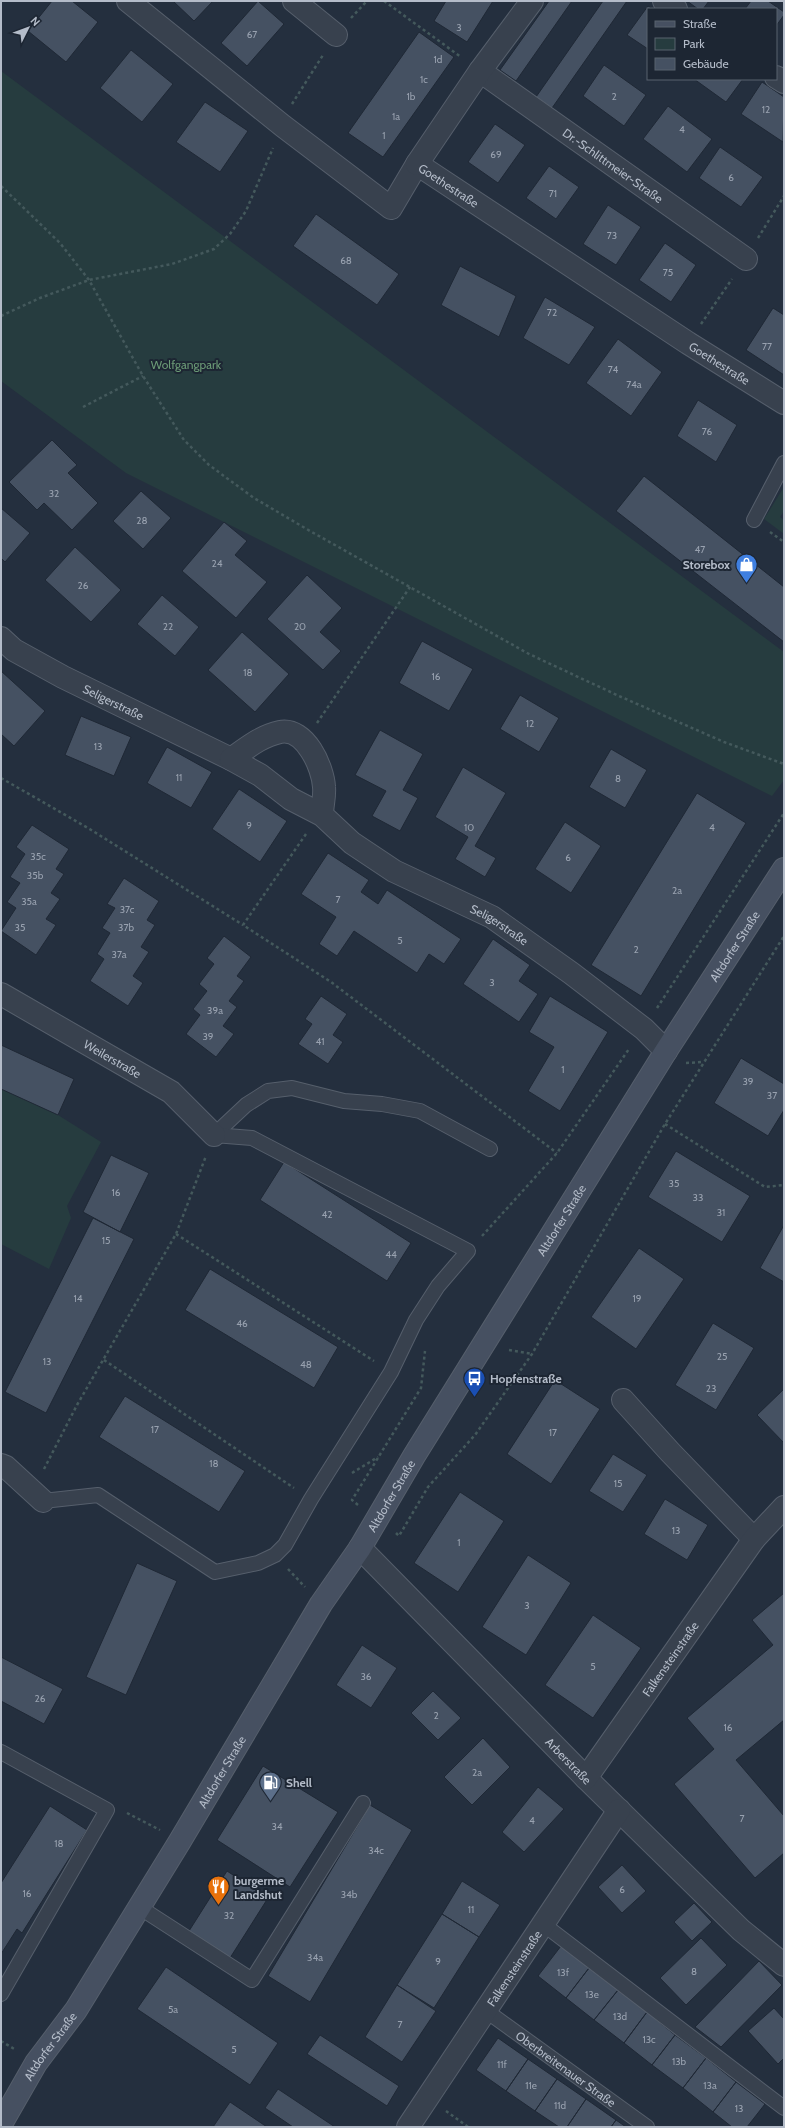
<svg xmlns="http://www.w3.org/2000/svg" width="785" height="2128" font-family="Cabin,sans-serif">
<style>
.green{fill:#263c3f}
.building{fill:#455162;stroke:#1f2835}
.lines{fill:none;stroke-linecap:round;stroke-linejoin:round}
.service-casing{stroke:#565f6c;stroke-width:16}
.minor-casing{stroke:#565f6c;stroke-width:24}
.secondary-casing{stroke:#565f6c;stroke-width:24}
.path{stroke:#44595c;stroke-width:2.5;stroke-dasharray:3 3;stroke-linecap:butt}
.service{stroke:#38414e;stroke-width:14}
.minor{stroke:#38414e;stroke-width:22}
.secondary{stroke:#465061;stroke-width:22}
.labels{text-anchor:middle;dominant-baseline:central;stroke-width:4;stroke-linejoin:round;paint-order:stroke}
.number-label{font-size:10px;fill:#98a1af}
.street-label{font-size:12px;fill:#b4bcc9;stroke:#1d2633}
.park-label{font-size:12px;fill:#6b9a76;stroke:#1d2633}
.poi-label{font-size:12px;font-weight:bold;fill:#b4bcc9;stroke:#1d2633;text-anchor:start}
</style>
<rect width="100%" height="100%" fill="#242f3e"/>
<path class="green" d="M1 71 784 652V780L772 796 126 473 1 381Z
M784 487V511L780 517 784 520V534L764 519Z
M1 1089 58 1115 101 1142 67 1206 71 1218 49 1269 1 1244Z"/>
<path class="building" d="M52 1H72L98 22 66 62 28 31Z
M173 1H213L194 21Z
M258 1 284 24 247 66 221 43Z
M446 1H493L467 42 434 21Z
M549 1H572L516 81 500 70Z
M603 1H627L552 108 536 97Z
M687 1H709L703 9H698Z
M751 1H768L784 12V15L776 26V9H745Z
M648 6 653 9H648V49L627 35Z
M419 32 454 57 383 157 348 133Z
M131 50 173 84 142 122 100 88Z
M604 65 646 95 624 126 583 96Z
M694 79H743L726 102Z
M762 82 784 97 783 142 741 114Z
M205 102 248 131 220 172 176 142Z
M668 106 712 139 687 172 643 139Z
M495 124 525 145 498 183 468 162Z
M720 147 763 177 741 207 699 178Z
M549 166 579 187 556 219 526 198Z
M608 205 641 227 616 265 583 244Z
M316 214 399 274 377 305 293 246Z
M665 243 696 265 671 302 639 280Z
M460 266 516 296 499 337 441 305Z
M545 297 595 327 569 365 523 338Z
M773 308 784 315V375L746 350Z
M618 339 662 372 631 416 586 383Z
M698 400 737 425 716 462 677 436Z
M52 440 77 465 68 473 98 503 72 530 44 503 37 510 9 482Z
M644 476 784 587V642L616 511Z
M141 491 171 518 143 549 113 521Z
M1 508 30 533 5 562 1 558Z
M224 522 247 541 235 555 267 582 236 618 182 571Z
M75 547 121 590 91 622 45 580Z
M307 575 342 608 320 632 341 651 323 670 267 619Z
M162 595 199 627 175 656 137 624Z
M242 632 289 674 255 712 208 670Z
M422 641 473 669 449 711 399 683Z
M1 671 45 711 14 746 1 734Z
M520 695 559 718 539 752 500 729Z
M81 716 131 737 114 776 65 755Z
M380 730 423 754 403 790 418 798 400 831 372 816 386 791 355 775Z
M167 747 212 772 191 808 147 783Z
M611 749 647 770 625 808 589 787Z
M463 767 506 793 475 846 496 858 485 877 455 859 468 837 435 817Z
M239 789 287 821 260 862 212 829Z
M697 793 746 823 641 996 591 965Z
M565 822 601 846 571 893 535 869Z
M32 825 69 849 56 869 64 874 51 893 60 899 46 919 56 925 36 955 1 931 16 908 7 902 20 883 10 877 25 854 16 847Z
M328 853 369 880 361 892 378 904 387 890 461 939 444 964 429 954 417 973 354 931 337 956 319 944 336 917 301 894Z
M124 878 159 901 147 920 155 925 141 947 149 952 133 976 143 983 128 1006 90 981 104 959 97 954 110 933 102 928 115 908 107 904Z
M224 936 251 957 237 976 244 981 229 1001 237 1007 223 1026 234 1034 216 1057 186 1034 200 1015 193 1009 207 991 199 984 214 964 207 958Z
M493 939 530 965 519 981 538 994 519 1022 463 984Z
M321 996 347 1014 333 1035 343 1042 328 1064 298 1044 312 1024 305 1019Z
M550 996 608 1032 560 1111 528 1091 554 1047 529 1032Z
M1 1045 74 1079 58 1115 1 1089Z
M741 1058 784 1084V1110L768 1136 714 1103Z
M676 1151 750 1196 722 1242 648 1197Z
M111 1155 149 1173 120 1232 83 1212Z
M284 1162 411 1243 387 1281 260 1200Z
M93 1218 134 1239 46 1413 5 1392Z
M784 1225V1282L760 1268Z
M639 1248 684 1279 636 1349 591 1317Z
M210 1269 338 1347 314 1388 185 1310Z
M713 1323 754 1348 716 1410 675 1385Z
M555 1380 600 1409 551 1484 507 1454Z
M784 1389V1443L757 1415Z
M125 1396 245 1471 219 1512 99 1437Z
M613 1454 647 1475 623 1512 589 1491Z
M460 1492 504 1521 458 1592 414 1563Z
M665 1499 708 1525 687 1560 644 1534Z
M528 1555 571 1583 526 1655 482 1627Z
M137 1563 177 1581 126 1695 86 1677Z
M784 1593V1720L736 1760 784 1816V1853L755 1878 674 1784 714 1749 687 1718 773 1645 752 1620Z
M593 1615 641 1648 593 1718 545 1685Z
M362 1645 397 1668 371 1708 336 1685Z
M1 1657 63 1689 44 1724 1 1701Z
M433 1691 461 1718 438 1740 411 1713Z
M483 1738 510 1767 472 1805 444 1777Z
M263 1766 338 1812 290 1887 217 1840Z
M538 1787 564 1809 524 1852 502 1832Z
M370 1805 412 1830 310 2002 268 1976Z
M50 1806 87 1830 22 1933 17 1929 1 1954V1883Z
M622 1865 646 1891 622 1913 598 1887Z
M227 1871 268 1898 230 1958 189 1931Z
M462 1881 500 1905 479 1937 442 1914Z
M694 1903 712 1922 692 1941 674 1922Z
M442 1914 479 1937 434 2008 397 1985Z
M701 1938 727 1965 686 2005 660 1978Z
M561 1946 589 1968 566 1998 538 1976Z
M759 1961 782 1985 721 2047 695 2027Z
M166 1967 278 2043 250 2085 137 2009Z
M589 1968 618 1990 594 2020 566 1998Z
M397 1985 436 2011 402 2062 365 2037Z
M618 1990 647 2012 624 2043 594 2020Z
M774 2008 784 2019V2058L778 2064 748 2031Z
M647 2012 675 2035 652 2065 624 2043Z
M320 2035 399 2086 387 2106 307 2054Z
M675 2035 706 2058 683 2088 652 2065Z
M498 2038 528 2059 506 2091 476 2070Z
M706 2058 736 2082 713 2112 683 2088Z
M528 2059 557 2079 535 2111 506 2091Z
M557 2079 586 2099 567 2127H559L535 2111Z
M736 2082 765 2104 747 2127H732L713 2112Z
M278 2089 335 2127H293L265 2108Z
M586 2099 616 2120 611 2127H567Z
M230 2102 267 2127H213Z
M616 2120 626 2127H611Z"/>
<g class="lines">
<defs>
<g id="service">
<path d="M754 520 784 463"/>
<path d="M214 1135 246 1105 268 1091 292 1088 344 1101 382 1104 420 1111 490 1149"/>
<path d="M43 1501 98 1495 215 1572 258 1563 275 1555 285 1545 311 1499 391 1372 416 1320 438 1286 468 1251 252 1138 214 1135"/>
<path d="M1 1752 107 1810 1 1994"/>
<path d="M139 1907 252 1980 363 1803"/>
<path d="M543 1924 784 2108"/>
<path id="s1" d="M485 2010 647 2127"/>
</g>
<g id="minor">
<path id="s2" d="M128 1 283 126 391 208 417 164 688 343 784 403"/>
<path d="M294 1 336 35"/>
<path d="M664 1 676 9"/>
<path id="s3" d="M480 71 746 259"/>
<path d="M776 77 784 82"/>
<path d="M417 164 480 71 532 1"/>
<path id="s4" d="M1 638 14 650 63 677 231 759"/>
<path id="s5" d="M322 815 291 799 260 775 231 759C247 748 261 736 280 732 305 727 323 767 324 787 325 796 322 806 322 815L352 843 394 871 492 917 571 973 644 1029 666 1051"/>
<path id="s6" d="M1 994 171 1092 214 1135"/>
<path d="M623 1400 670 1452 754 1539"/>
<path d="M1 1465 6 1467 43 1501"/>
<path id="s7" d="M360 1548 586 1778 741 1930 784 1965"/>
<path id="s8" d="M586 1778 754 1539 784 1507"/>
<path id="s9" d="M408 2127 619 1810"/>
</g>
<g id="secondary">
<path id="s10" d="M1 2124 36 2063 76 2010 180 1841 321 1604 360 1548 414 1456 666 1051 784 869"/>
</g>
</defs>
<use href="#service" class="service-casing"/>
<use href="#minor" class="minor-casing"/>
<use href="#secondary" class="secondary-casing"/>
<path class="path" d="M384 1 461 57
M351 18 367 1
M292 104 323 55
M1 186 60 243 89 280 143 376 184 440 209 465 254 498 310 531 529 654 619 696 724 742 784 764
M758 238 784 196
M1 316 40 298 89 280 172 264 214 249 230 234 246 211 273 148
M701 324 732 279
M83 407 143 376
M770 532 784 542
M317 723 410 587
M1 778 88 828 243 925
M306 834 243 925 331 982 557 1153
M657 1008 784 813
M686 1063 703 1062
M665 1124 765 1187 784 1185
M176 1234 374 1361
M482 1236 557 1153 629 1049
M509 1350 532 1354
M104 1360 294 1488
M44 1469 77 1405 176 1234 206 1156
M352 1473 378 1457
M358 1505 352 1500 421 1388 425 1351
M396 1533 399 1536 428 1487 475 1435 532 1354 665 1124 784 936
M288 1569 305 1587
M127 1813 160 1830
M1 2041 16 2050
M446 2111 468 2127"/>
<use href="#service" class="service"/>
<use href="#minor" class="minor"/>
<use href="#secondary" class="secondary"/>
</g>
<defs>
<symbol id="shop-pin" viewBox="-11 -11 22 30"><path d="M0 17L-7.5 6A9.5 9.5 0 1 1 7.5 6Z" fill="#3f7fe0" stroke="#1d2633"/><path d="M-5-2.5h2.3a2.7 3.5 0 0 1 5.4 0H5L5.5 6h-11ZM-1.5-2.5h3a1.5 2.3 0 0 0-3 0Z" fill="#fff"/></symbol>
<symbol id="bus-pin" viewBox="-11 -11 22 30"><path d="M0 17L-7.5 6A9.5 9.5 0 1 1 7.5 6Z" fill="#1a4fb4" stroke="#1d2633"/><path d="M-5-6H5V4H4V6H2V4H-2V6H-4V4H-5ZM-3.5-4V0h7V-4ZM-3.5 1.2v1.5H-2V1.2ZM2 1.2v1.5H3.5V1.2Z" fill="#fff"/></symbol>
<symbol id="fuel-pin" viewBox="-11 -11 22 30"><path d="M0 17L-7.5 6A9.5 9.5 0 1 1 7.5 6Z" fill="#5c6f8a" stroke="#1d2633"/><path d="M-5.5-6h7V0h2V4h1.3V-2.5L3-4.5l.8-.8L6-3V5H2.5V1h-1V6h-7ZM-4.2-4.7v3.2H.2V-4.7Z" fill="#fff"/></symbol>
<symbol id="restaurant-pin" viewBox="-11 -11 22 30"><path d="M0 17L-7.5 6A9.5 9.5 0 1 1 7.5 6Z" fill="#e8710a" stroke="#1d2633"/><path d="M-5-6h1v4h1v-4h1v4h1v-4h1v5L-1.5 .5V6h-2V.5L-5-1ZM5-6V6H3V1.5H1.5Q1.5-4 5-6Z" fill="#fff"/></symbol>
</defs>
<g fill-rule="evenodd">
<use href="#shop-pin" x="734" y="552" width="25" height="34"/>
<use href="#bus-pin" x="462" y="1366" width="25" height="34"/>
<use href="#fuel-pin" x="258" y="1770" width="25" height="34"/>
<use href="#restaurant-pin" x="206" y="1874" width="25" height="34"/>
</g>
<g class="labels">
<g class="number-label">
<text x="459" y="27">3</text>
<text x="252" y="34">67</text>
<text x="438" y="59">1d</text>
<text x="424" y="79">1c</text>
<text x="411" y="96">1b</text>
<text x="614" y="96">2</text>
<text x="766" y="109">12</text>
<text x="396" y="116">1a</text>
<text x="682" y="129">4</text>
<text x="384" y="135">1</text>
<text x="496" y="154">69</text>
<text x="731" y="177">6</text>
<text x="553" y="193">71</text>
<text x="612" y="235">73</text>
<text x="346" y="260">68</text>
<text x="668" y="272">75</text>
<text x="552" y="312">72</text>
<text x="767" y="346">77</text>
<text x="613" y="369">74</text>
<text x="634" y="384">74a</text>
<text x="707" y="431">76</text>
<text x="54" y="493">32</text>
<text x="142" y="520">28</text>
<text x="700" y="549">47</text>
<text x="217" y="563">24</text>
<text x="83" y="585">26</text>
<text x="168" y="626">22</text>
<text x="300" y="626">20</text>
<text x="248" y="672">18</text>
<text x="436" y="676">16</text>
<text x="530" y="723">12</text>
<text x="98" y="746">13</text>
<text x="179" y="777">11</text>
<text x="618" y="778">8</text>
<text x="249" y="825">9</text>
<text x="469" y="827">10</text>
<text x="712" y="827">4</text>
<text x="38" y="856">35c</text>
<text x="568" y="857">6</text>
<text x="35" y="875">35b</text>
<text x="677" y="890">2a</text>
<text x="338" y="899">7</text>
<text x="29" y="901">35a</text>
<text x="127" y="909">37c</text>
<text x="20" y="927">35</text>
<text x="126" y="927">37b</text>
<text x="400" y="940">5</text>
<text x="636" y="949">2</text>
<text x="119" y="954">37a</text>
<text x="492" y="982">3</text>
<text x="215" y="1010">39a</text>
<text x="208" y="1036">39</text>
<text x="320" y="1041">41</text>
<text x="563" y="1069">1</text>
<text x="748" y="1081">39</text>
<text x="772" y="1095">37</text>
<text x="674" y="1183">35</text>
<text x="116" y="1192">16</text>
<text x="698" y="1197">33</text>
<text x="721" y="1212">31</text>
<text x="327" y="1214">42</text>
<text x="106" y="1240">15</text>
<text x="391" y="1254">44</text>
<text x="78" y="1298">14</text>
<text x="637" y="1298">19</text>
<text x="242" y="1323">46</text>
<text x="722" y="1356">25</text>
<text x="47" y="1361">13</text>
<text x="306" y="1364">48</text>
<text x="711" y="1388">23</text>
<text x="155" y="1429">17</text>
<text x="553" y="1432">17</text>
<text x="214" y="1463">18</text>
<text x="618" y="1483">15</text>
<text x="676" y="1530">13</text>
<text x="459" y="1542">1</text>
<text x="527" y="1605">3</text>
<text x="593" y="1666">5</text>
<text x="366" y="1676">36</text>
<text x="40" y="1698">26</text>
<text x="436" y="1715">2</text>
<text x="728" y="1727">16</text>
<text x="477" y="1772">2a</text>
<text x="742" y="1818">7</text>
<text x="532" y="1820">4</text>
<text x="277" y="1826">34</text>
<text x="59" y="1843">18</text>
<text x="376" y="1850">34c</text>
<text x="622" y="1889">6</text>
<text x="27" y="1893">16</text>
<text x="349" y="1894">34b</text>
<text x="471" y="1909">11</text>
<text x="229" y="1915">32</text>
<text x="315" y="1957">34a</text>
<text x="438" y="1961">9</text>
<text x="694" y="1971">8</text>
<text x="563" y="1972">13f</text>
<text x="592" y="1994">13e</text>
<text x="173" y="2009">5a</text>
<text x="620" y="2016">13d</text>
<text x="400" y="2024">7</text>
<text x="649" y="2039">13c</text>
<text x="234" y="2049">5</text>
<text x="679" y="2061">13b</text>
<text x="502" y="2064">11f</text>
<text x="531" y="2085">11e</text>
<text x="710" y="2085">13a</text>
<text x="560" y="2105">11d</text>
<text x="739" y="2108">13</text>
</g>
<g class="street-label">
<text stroke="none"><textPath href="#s3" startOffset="163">Dr.-Schlittmeier-Straße</textPath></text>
<text stroke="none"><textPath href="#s2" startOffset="424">Goethestraße</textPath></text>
<text stroke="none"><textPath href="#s2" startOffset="748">Goethestraße</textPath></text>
<text stroke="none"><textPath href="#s4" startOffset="130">Seligerstraße</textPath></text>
<text stroke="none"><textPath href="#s5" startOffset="479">Seligerstraße</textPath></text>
<text stroke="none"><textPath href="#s10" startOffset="1388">Altdorfer Straße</textPath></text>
<text stroke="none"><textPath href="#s6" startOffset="129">Weilerstraße</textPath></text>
<text stroke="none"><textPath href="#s10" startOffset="1064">Altdorfer Straße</textPath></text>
<text stroke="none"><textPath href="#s10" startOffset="740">Altdorfer Straße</textPath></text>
<text stroke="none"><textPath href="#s8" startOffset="146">Falkensteinstraße</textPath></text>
<text stroke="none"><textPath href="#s7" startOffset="298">Arberstraße</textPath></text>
<text stroke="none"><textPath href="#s10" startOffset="416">Altdorfer Straße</textPath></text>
<text stroke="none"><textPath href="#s9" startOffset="191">Falkensteinstraße</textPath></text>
<text stroke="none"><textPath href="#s10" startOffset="92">Altdorfer Straße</textPath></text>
<text stroke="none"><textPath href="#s1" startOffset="100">Oberbreitenauer Straße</textPath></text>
</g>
<g class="park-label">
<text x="186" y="364">Wolfgangpark</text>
</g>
<g class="poi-label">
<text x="730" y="564" text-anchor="end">Storebox</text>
<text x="490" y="1378">Hopfenstraße</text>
<text x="286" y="1782">Shell</text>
<text x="234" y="1880">burgerme<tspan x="234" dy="14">Landshut</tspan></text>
</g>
</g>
<rect width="785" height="2128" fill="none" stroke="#b4bcc9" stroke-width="4"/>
<rect x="647" y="8" width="130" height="72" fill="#1d2633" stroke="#59626f"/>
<rect x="655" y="21" width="20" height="6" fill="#465061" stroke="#59626f"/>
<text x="683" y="28" font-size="12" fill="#b4bcc9">Straße</text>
<rect x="655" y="38" width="20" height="12" fill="#263c3f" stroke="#59626f"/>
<text x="683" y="48" font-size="12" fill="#b4bcc9">Park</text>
<rect x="655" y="58" width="20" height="12" fill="#455162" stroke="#59626f"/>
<text x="683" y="68" font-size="12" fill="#b4bcc9">Gebäude</text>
<g transform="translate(28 28) rotate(48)" stroke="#1d2633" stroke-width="3" paint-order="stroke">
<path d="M0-3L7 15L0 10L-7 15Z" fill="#b4bcc9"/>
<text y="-6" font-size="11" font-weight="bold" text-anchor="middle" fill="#b4bcc9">N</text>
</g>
</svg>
